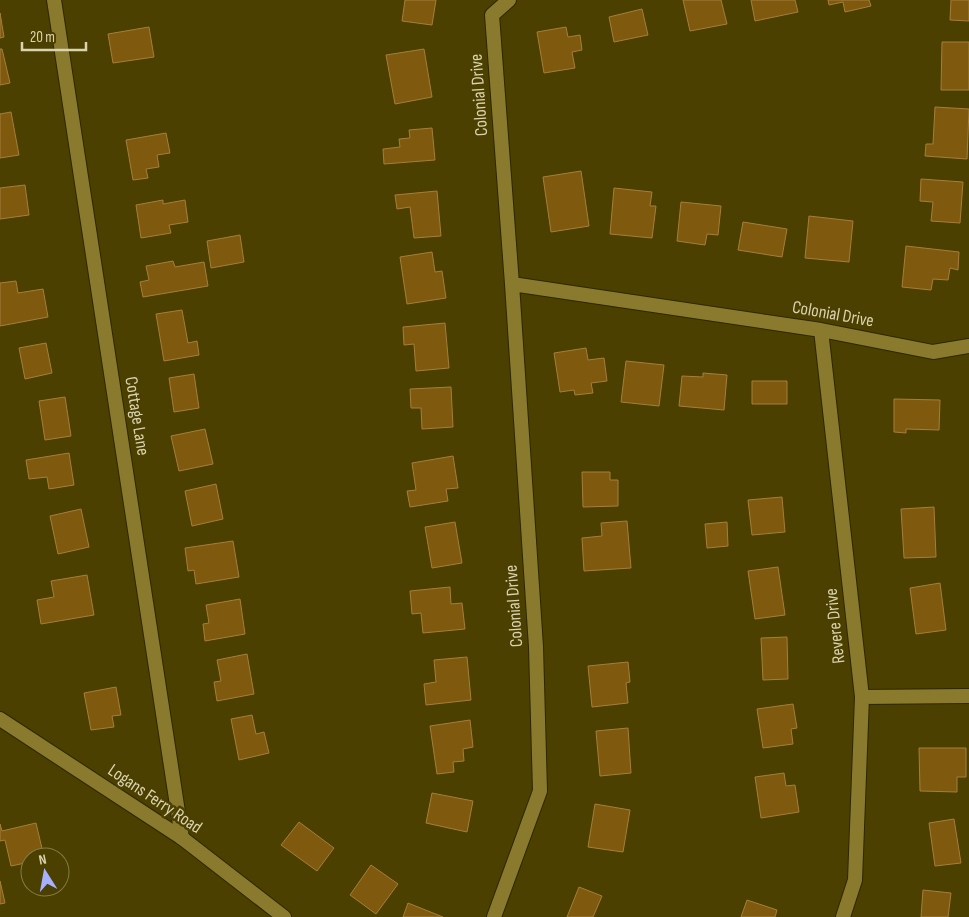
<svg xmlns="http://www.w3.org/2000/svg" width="969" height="917" font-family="'Sofia Sans Condensed',sans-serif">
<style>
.building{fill:#7f5a0e;stroke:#a57e3b}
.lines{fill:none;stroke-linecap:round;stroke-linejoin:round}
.minor-casing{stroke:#2e2700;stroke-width:16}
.tertiary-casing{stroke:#2e2700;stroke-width:16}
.minor{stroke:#897a2e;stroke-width:14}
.tertiary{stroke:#897a2e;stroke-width:14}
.labels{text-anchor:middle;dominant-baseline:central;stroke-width:5;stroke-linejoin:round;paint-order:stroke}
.street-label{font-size:18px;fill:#dad3af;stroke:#4b4000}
</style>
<rect width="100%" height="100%" fill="#4b4000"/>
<path class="building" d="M405 0H436L432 25 402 21Z
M683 0H721L727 24 690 31Z
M751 0H795L798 12 755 21Z
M828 0H869L871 6 845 12 843 2 829 5Z
M951 0H969V21L950 20Z
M642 9 648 35 614 42 609 17Z
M0 13 4 37 0 38Z
M149 27 154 57 113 63 108 34Z
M566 27 568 37 580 35 582 50 572 52 575 68 544 73 537 32Z
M942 42H969V90H941Z
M0 49H2L10 83 0 85Z
M424 49 432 97 395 104 386 55Z
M935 107 969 109 967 159 925 156 926 144H933Z
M11 112 19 155 0 158V114Z
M432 128 435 160 384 164 383 149 400 147 399 139 410 138 409 130Z
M166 133 170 153 157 155 159 167 146 169 148 178 133 180 126 140Z
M581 171 589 226 551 232 543 177Z
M921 179 963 182 960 223 931 221 933 202 920 201Z
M25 185 29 215 0 219V188Z
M614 188 652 192 650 206H656L652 238 610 234Z
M437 191 441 236 414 238 410 207 397 209 395 195Z
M163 200V204L185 200 188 222 169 225 171 233 141 238 136 205Z
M681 202 721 206 718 235 707 234 705 245 677 241Z
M809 216 853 221 849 262 805 258Z
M743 222 787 229 782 257 738 250Z
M240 235 244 262 211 268 207 241Z
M906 246 959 252 958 270 950 268 948 280 933 279 931 290 902 287Z
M432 252 435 272 442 271 446 298 407 304 400 257Z
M173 261 175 267 204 262 208 286 143 297 140 282 149 280 146 266Z
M16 281 18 293 43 289 48 317 0 326V283Z
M182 310 188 343 197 341 199 355 164 361 156 314Z
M445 323 449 368 416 371 414 344 404 345 403 327Z
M46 343 52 373 25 379 19 348Z
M586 348 588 360 604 358 607 381 591 383 593 393 575 395 574 390 560 392 554 353Z
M626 361 664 365 659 406 621 402Z
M703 373 727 375 724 410 679 406 682 376 703 377Z
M194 374 199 408 174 412 169 378Z
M752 381H787V404H752Z
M451 387 453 427 422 429 421 408H411L410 389Z
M65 397 71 436 45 440 39 401Z
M894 399 940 400 939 430 906 429V433L894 432Z
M205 429 213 464 179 471 171 436Z
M69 453 74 485 49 489 47 477 29 479 26 460Z
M453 456 458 488 446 489 448 501 410 507 407 491 416 490 412 463Z
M582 472H610V480H618V506L583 507Z
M216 484 223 519 192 526 185 491Z
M782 497 785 532 752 535 748 500Z
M934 507 936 557 904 558 901 509Z
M81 509 89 547 58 554 50 516Z
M627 521 631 568 584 571 582 538 602 536 601 523Z
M455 522 462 563 432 568 425 527Z
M727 522 728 546 707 548 705 524Z
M233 541 239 577 196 584 194 570 188 571 185 548Z
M778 567 785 615 755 619 748 571Z
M87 575 94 615 41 624 37 600 54 597 51 581Z
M940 583 946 630 916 634 910 588Z
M450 587 451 604 462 603 465 629 423 633 421 613 412 614 410 591Z
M240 599 245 634 205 641 203 624 209 623 206 605Z
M787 637 788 679 763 680 761 638Z
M247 654 254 694 217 701 214 682 221 681 217 660Z
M467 657 471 700 426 705 424 684 436 682 434 660Z
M628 662 630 682 626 683 628 703 592 707 588 666Z
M116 687 121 715 112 716 114 727 91 730 84 693Z
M793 704 797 728 791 729 793 744 763 748 757 709Z
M252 715 256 734 264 732 269 753 239 760 231 719Z
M470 720 473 747 463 749 464 761 453 762 454 772 437 774 430 726Z
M628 728 631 773 600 776 596 731Z
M919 748H966V777H957V792L920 791Z
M784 773 786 786 795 785 799 812 761 818 755 777Z
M432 793 473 801 467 832 426 823Z
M595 804 630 810 623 852 588 847Z
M954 819 961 863 935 866 929 823Z
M299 822 334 848 317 871 281 845Z
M36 823 44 857H30V862L11 866 5 840 0 841V824L2 831Z
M371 865 398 884 376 914 350 895Z
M0 881 5 903 0 904Z
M579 887 602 896 593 917H567Z
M923 890 951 893 948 917H921Z
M747 900 777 910 775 917H741Z
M408 903 443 917H403Z"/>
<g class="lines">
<defs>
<path id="minor" d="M54 0 182 838
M512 284 821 330 933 352 969 346
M821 330 862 697 855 880 843 917
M862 697 969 696
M494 917 540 791 536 647 512 284 492 15 509 0"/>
<path id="tertiary" d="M0 719 182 838 284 917"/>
</defs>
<use href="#minor" class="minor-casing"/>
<use href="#tertiary" class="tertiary-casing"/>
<use href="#minor" class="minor"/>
<use href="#tertiary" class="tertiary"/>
</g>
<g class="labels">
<g class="street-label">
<text transform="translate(479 95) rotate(-94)">Colonial Drive</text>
<text transform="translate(833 314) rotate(10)">Colonial Drive</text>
<text transform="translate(137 416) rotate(81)">Cottage Lane</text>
<text transform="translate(514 606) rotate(-94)">Colonial Drive</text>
<text transform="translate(835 626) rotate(-96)">Revere Drive</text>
<text transform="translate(155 799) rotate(34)">Logans Ferry Road</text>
</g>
</g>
<g transform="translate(45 872) rotate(349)"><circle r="24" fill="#4b4000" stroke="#847b46"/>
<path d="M0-4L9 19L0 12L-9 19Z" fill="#a7b0fc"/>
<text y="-8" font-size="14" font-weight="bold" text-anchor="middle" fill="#dad3af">N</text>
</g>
<path d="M22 42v8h64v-8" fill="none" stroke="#dad3af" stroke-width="2.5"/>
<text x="30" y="42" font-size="15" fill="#dad3af" stroke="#4b4000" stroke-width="4" paint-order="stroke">20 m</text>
</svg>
